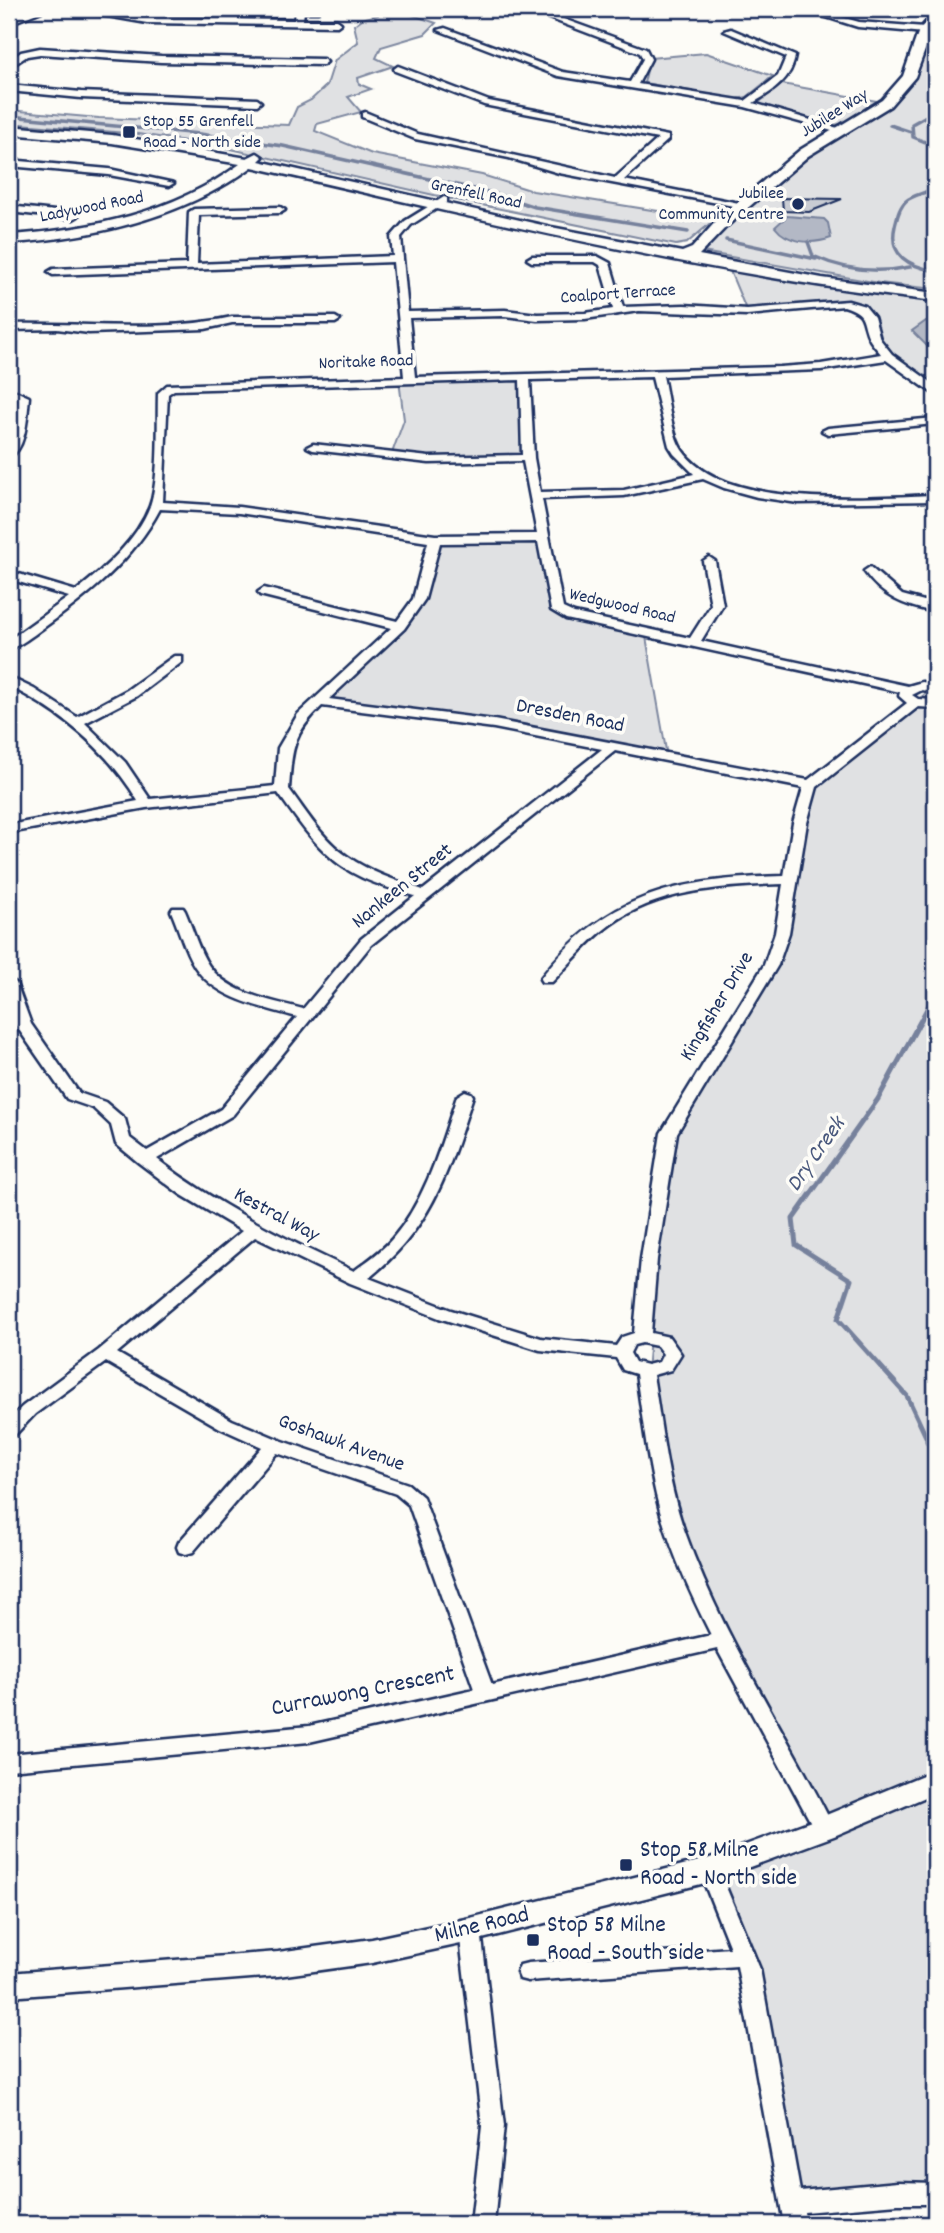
<svg xmlns="http://www.w3.org/2000/svg" width="944" height="2233" font-family="Dekko,sans-serif">
<style>
.green{fill:#e0e1e3;stroke:#7e88a0;stroke-width:2}
.water{fill:#b3b8c5;stroke:#76819c;stroke-width:2}
.lines{fill:none;stroke-linecap:round;stroke-linejoin:round}
.stream-far2{stroke:#76819c;stroke-width:3.5}
.stream-far1{stroke:#76819c;stroke-width:5}
.stream{stroke:#76819c;stroke-width:7}
.building{fill:#c9ccd3;stroke:#1b2f5e;stroke-width:2}
.street-casing{stroke:#1b2f5e;stroke-width:5}
.secondary-casing{stroke:#1b2f5e;stroke-width:5}
.street{fill:#fdfcf7;fill-rule:evenodd}
.secondary{fill:#fdfcf7;fill-rule:evenodd}
.poi-dot{fill:#1b2f5e;stroke:#fdfcf7;stroke-width:2.5}
.labels{text-anchor:middle;dominant-baseline:central;stroke-width:7;stroke-linejoin:round;paint-order:stroke}
.far-street-label{font-size:18px;fill:#1b2f5e;stroke:#fdfcf7}
.far-poi-label{font-size:18px;fill:#1b2f5e;stroke:#fdfcf7;text-anchor:start}
.street-label{font-size:21px;fill:#1b2f5e;stroke:#fdfcf7}
.water-label{font-size:23px;font-style:italic;fill:#49587d;stroke:#fdfcf7}
.near-street-label{font-size:24px;fill:#1b2f5e;stroke:#fdfcf7}
.near-poi-label{font-size:24px;fill:#1b2f5e;stroke:#fdfcf7;text-anchor:start}
</style>
<rect width="100%" height="100%" fill="#fdfcf7"/>
<filter id="ink" filterUnits="userSpaceOnUse"><feTurbulence type="fractalNoise" baseFrequency=".0143" numOctaves="2"/><feDisplacementMap in="SourceGraphic" scale="14" xChannelSelector="R" yChannelSelector="G"/><feConvolveMatrix kernelMatrix="1 2 1 2 8 2 1 2 1" color-interpolation-filters="sRGB"/></filter>
<g filter="url(#ink)">
<path class="green" d="M377 9H395L436 23 425 34 381 47 376 58 393 66 358 78 359 84 371 89 348 97 361 112 317 124 315 131 372 154 482 175 533 191 714 220 687 243 676 245 447 198 213 145 138 134 9 123V110L99 118 289 125 297 107 311 100 327 85 335 60 358 42 354 25 362 19 378 15Z
M935 15V289L879 283 697 251 804 153 886 103 909 77 923 36Z
M706 53 773 76 747 97 736 99 644 83 650 58Z
M782 84 877 101 841 124 834 125 757 104Z
M727 264 935 297V390L888 356 869 317 844 303 747 312Z
M525 378 528 458 429 460 391 456 404 420 399 380Z
M542 538 557 610 645 631 667 756 494 724 319 702 400 626 419 599 435 539Z
M935 686V1775L842 1819 935 1781V2194L792 2202 755 1996 709 1870 824 1828 722 1640 661 1481 647 1371 669 1133 771 965 811 785Z"/>
<path class="water" d="M787 216 824 219 828 223 831 238C812 245 787 243 775 227Z
M926 321H935L932 328 935 354 912 331Z"/>
<g class="lines">
<path class="stream-far2" d="M935 111 912 124 913 137 935 146
M9 116 200 134 283 146 492 193 535 207 688 232
M890 125 911 132
M935 187C926 194 914 194 906 201 899 207 897 218 895 226 888 256 909 266 935 271
M726 240 816 259
M808 242 813 256C844 270 876 274 910 267
M935 324 932 328 935 337"/>
<path class="stream-far1" d="M929 1443 907 1396 838 1319 851 1280 796 1245 793 1219 878 1099 935 994"/>
<path class="stream" d="M928 1441 935 1456"/>
</g>
<path class="building" d="M782 198 842 199 809 212 783 211Z"/>
<g class="lines">
<defs>
<path id="street" d="M67 9H86L147 17 294 20 297 9H318V12H304L303 20H337L341 23 337 26 147 23Z
M525 9H536L646 49 651 59 638 84 745 101 778 76 786 57 724 31 731 29 795 56C792 79 772 92 753 103L848 131 843 134 745 107 558 76 438 30 445 28 563 72 630 82 643 59 640 53Z
M801 9H813L859 22 925 27 929 30 925 33 858 27Z
M40 48 161 56 323 59 327 62 323 65 161 62 40 54 27 56 9 68V61L21 52Z
M398 66 489 101 668 136V140L624 180 749 205 744 208 559 173 509 158 415 139 362 117V113L365 112 418 134 615 178 658 139 484 105 395 71 394 69Z
M9 85 81 92 257 99 261 102 257 105 81 98 9 91Z
M9 160 109 169 174 183 169 186 109 175 9 166Z
M444 197 447 198V202L411 225 401 237 408 312 505 310 537 314 585 313 613 309 600 265 595 262H532L527 259 532 256H597L610 263 623 307 684 305 747 309 848 301 865 306 874 317 880 339 892 354 935 385V393L931 392 886 360 821 370 663 376C668 397 671 433 682 450 724 511 869 497 935 495V501L798 503 757 497 724 488 703 479 624 496 542 499 563 608 574 613 690 638 711 605 703 561 709 557 715 561 723 605 701 641 908 686 922 682 935 684V692L922 690 912 695 918 699 935 700V708L918 707 817 787 807 823 789 933 778 965 677 1133 657 1259 651 1333 669 1337 681 1354 671 1370 653 1375C662 1428 667 1482 685 1532 722 1637 785 1729 834 1828L831 1834 824 1836 817 1834 717 1649 309 1742 9 1770V1754L309 1726 474 1689 409 1505 396 1494 277 1453 193 1552 186 1554 179 1552 177 1547 179 1542 262 1447 220 1428 106 1362 35 1414 15 1435 9 1436V1419L23 1406 99 1350 242 1231 180 1194 139 1163 116 1144 111 1125 93 1108 67 1099 15 1024 9 1004V979L16 983 31 1024 79 1093 105 1102 125 1119 130 1138 147 1151 221 1109 297 1017C262 1007 216 999 195 967 184 950 179 929 171 911L173 908H183L185 911C193 929 198 950 209 966 229 994 273 1001 303 1009L361 939 415 896C388 888 357 879 335 861 312 842 295 817 278 793L146 808 9 833V825L138 801C107 749 62 713 9 686V677L34 689 77 717 127 690 174 656H182V662L137 696 85 723 125 762 150 799 275 786 278 748 298 714 391 628 260 595 258 592 264 588 397 621 413 599 428 542 239 513 160 509C133 560 88 596 42 629 32 636 20 646 9 649V640L69 597 9 579V571L76 591C104 569 137 540 150 506 160 479 157 423 158 393L167 385 404 377 393 262 53 275 48 272 53 269 187 264 189 212 194 209 280 207 285 210 280 213 199 215 197 264 393 256 391 237 405 221ZM844 306C869 314 860 320 870 340 873 345 878 350 881 354L821 364 780 367 415 377 409 318 505 316 537 320 585 319 639 311 747 315ZM652 377 669 446 674 454 694 474 624 490 540 492 534 458 530 380ZM520 380 522 455 429 457 313 444 307 447 313 450 429 463 523 461 537 534 435 535 239 507 163 502 168 394 174 390ZM538 542 551 610 566 619 900 692 899 696 907 703 808 780 494 720 329 699 404 629 425 599 440 543ZM322 706 494 728 602 749 423 890C397 881 369 872 347 856 323 840 306 812 289 789 292 749 292 735 322 706ZM615 751 803 788 793 823 784 876C680 879 606 892 540 979L542 982H552C571 963 588 941 610 925 658 889 726 886 783 884L775 933 764 965 661 1133 641 1259 634 1333 622 1337 616 1346 541 1338 451 1310 369 1278C433 1226 448 1172 473 1096L471 1093 465 1091 457 1096C441 1145 426 1200 392 1239 381 1252 367 1261 354 1271 285 1239 218 1206 157 1159L233 1115 371 945ZM255 1237 350 1283 439 1318 540 1350 616 1358 623 1370 636 1374C643 1420 648 1466 660 1511 672 1554 691 1595 711 1635L492 1685 423 1497 408 1484 280 1440 232 1420 117 1353ZM642 1343 657 1346 663 1354 659 1362 647 1365 635 1362 630 1353 634 1345Z
M9 206 73 213 78 216 73 219 9 212Z
M232 317H335L340 320 335 323H232L205 329 89 333 57 329 9 330V324C83 322 159 333 232 317Z
M9 388 29 397C27 415 27 449 9 458 8 439 16 418 18 399L9 395Z
M935 418V424L828 434 822 431 828 428Z
M870 567 902 595 935 604V612C904 606 882 597 864 571Z
M709 1861 716 1864 719 1870 760 1969 800 2191 898 2182 935 2183V2204H898L804 2212 806 2224H784L737 1966 528 1981 520 1979 517 1972 520 1965 528 1963 730 1948 699 1870 702 1864Z
M470 1921 478 1924 481 1930 504 2126 494 2224H471L482 2126 459 1930 462 1924Z"/>
<path id="secondary" d="M31 9H47L9 24V17Z
M935 12V23L915 77 890 106 808 156 728 225 699 255 822 278 935 293V301C705 275 478 218 252 167 182 218 94 238 9 243V235C90 230 173 213 240 164L112 143 9 134V126L112 135 247 158 257 153 263 157 259 161 551 227 682 252 692 248 718 219 800 150 882 100 903 76 919 30Z
M935 1770V1793L834 1836 709 1882 470 1942 372 1963 278 1976 9 1997V1973L278 1952 372 1939 470 1918 707 1859 814 1820Z"/>
</defs>
<use href="#street" class="street-casing"/>
<use href="#secondary" class="secondary-casing"/>
<use href="#street" class="street"/>
<use href="#secondary" class="secondary"/>
</g>
</g>
<g class="poi-dot">
<rect x="122" y="125" width="14" height="14" rx="3.5"/>
<circle cx="798" cy="204" r="7"/>
<rect x="619" y="1858" width="14" height="14" rx="3.5"/>
<rect x="526" y="1933" width="14" height="14" rx="3.5"/>
</g>
<g class="labels">
<g class="far-street-label">
<text transform="translate(835 114) rotate(-32)">Jubilee Way</text>
<text transform="translate(476 195) rotate(12)">Grenfell Road</text>
<text transform="translate(92 208) rotate(-11)">Ladywood Road</text>
<text transform="translate(618 295) rotate(-4)">Coalport Terrace</text>
<text transform="translate(366 363) rotate(-2)">Noritake Road</text>
<text transform="translate(622 607) rotate(13)">Wedgwood Road</text>
</g>
<g class="far-poi-label">
<text x="143" y="122">Stop 55 Grenfell<tspan x="143" dy="21">Road - North side</tspan></text>
<text x="784" y="194" text-anchor="end">Jubilee<tspan x="784" dy="21">Community Centre</tspan></text>
</g>
<g class="street-label">
<text transform="translate(570 717) rotate(11)">Dresden Road</text>
<text transform="translate(403 887) rotate(-39)">Nankeen Street</text>
<text transform="translate(718 1007) rotate(-59)">Kingfisher Drive</text>
<text transform="translate(276 1216) rotate(28)">Kestral Way</text>
<text transform="translate(341 1444) rotate(20)">Goshawk Avenue</text>
</g>
<g class="water-label">
<text transform="translate(817 1155) rotate(-55)">Dry Creek</text>
</g>
<g class="near-street-label">
<text transform="translate(363 1692) rotate(-11)">Currawong Crescent</text>
<text transform="translate(482 1926) rotate(-13)">Milne Road</text>
</g>
<g class="near-poi-label">
<text x="640" y="1851">Stop 58 Milne<tspan x="640" dy="28">Road - North side</tspan></text>
<text x="547" y="1926">Stop 58 Milne<tspan x="547" dy="28">Road - South side</tspan></text>
</g>
</g>
<rect width="944" height="2233" fill="none" stroke="#fdfcf7" stroke-width="35"/>
<rect x="18" y="18" width="909" height="2198" fill="none" stroke="#1b2f5e" stroke-width="2.5" filter="url(#ink)"/>
</svg>
